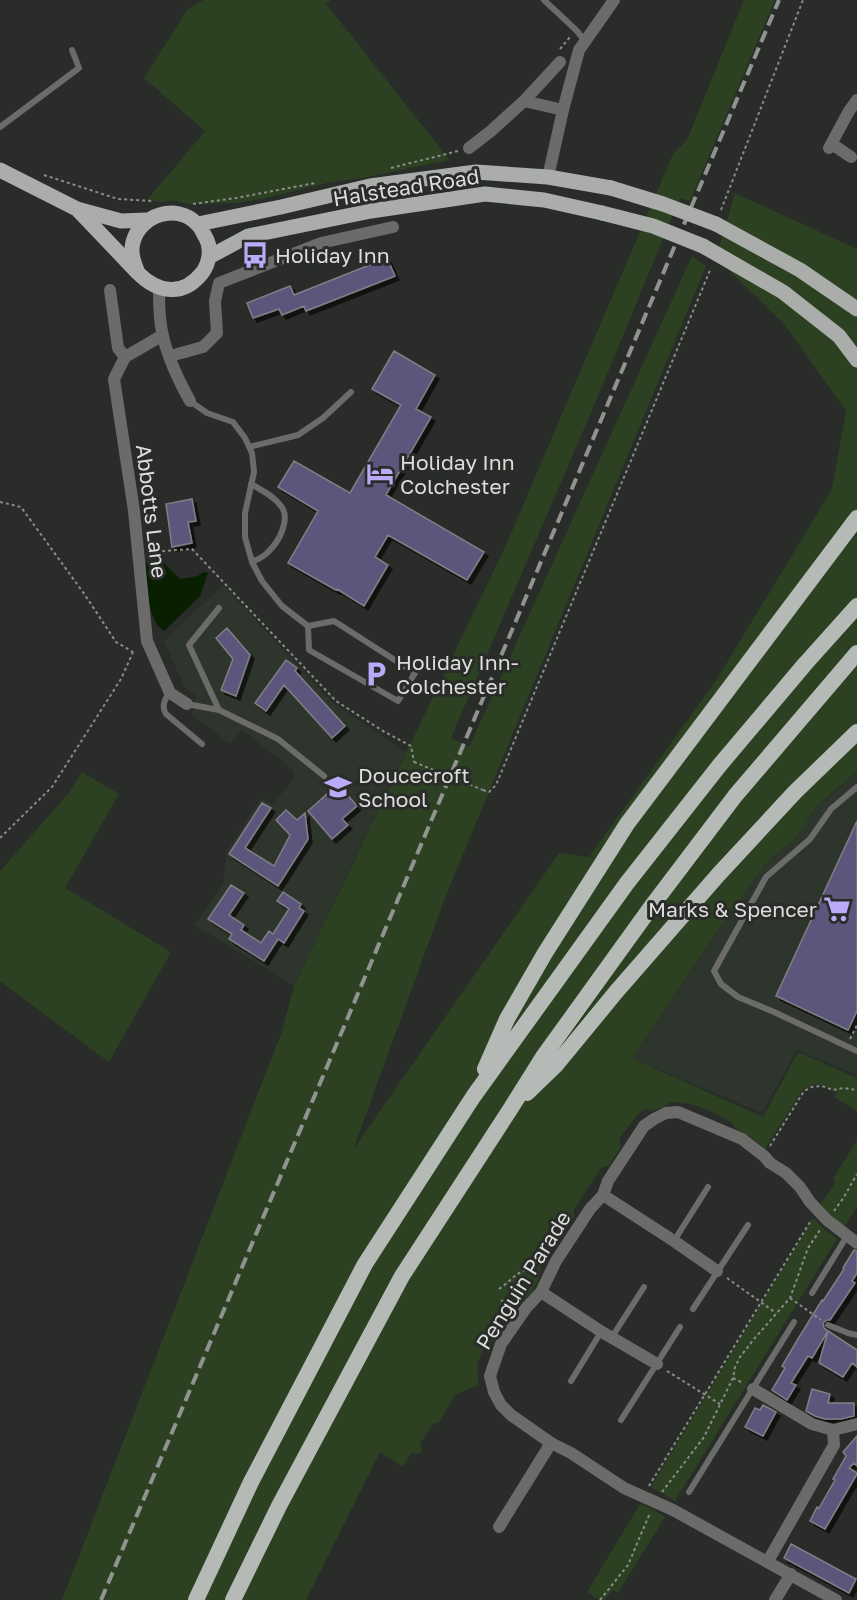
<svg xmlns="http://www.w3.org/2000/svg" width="857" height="1600" font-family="'Golos Text',sans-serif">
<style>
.built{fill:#2e352c}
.green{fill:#2b4122}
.water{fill:#081f00}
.building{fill:#5c557c;stroke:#807f84;stroke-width:1.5;filter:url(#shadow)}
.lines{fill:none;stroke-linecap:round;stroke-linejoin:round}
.path{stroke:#8a8c8a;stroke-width:2;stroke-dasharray:3 3;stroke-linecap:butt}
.service{stroke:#6b6c6a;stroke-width:6}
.minor{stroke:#6b6c6a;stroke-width:12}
.tertiary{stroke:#6b6c6a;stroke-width:12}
.primary{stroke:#aaada9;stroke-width:15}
.trunk{stroke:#b6bab6;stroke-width:16}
.rail{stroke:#919391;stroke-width:4;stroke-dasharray:12 6;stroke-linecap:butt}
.path-bridge{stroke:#8a8c8a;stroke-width:2;stroke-dasharray:3 3;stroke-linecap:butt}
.primary-bridge{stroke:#aaada9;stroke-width:15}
.labels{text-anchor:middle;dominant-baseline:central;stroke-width:6;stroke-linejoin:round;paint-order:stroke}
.street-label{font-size:21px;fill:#dddedc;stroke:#292c29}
.poi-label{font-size:21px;fill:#dddedc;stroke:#292c29;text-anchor:start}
</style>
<defs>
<filter id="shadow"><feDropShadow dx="4" dy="4" stdDeviation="0" flood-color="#0009"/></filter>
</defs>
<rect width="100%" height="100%" fill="#292c29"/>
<path class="built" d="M223 585 333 703 406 752 294 986 194 925 223 884 227 851 261 798 273 804 295 777 293 770 242 730 230 744 192 715 195 706 196 696 184 686 164 641Z
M857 772V1075L797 1050 762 1113 631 1058 739 899 769 859 777 851 792 842 798 836 806 821 816 808Z"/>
<path class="green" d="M203 0H331L326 4 450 160 362 178 327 183 266 198 237 203 186 204 174 200 163 202 147 200 205 131 144 78 187 10Z
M744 0H775L690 201 680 198 596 401 451 738 469 747 692 256 706 266 445 898 353 1150 559 853 589 857 717 679 832 489 846 411 785 325 716 258 735 193 857 249V772C843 784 828 795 816 808 808 817 805 827 798 835 790 846 776 850 767 862 719 925 676 993 632 1058L763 1117 798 1052 857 1078V1111L834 1097 837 1093C824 1084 813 1080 801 1092L765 1149C757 1140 749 1136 738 1130 734 1128 733 1123 729 1121 712 1110 691 1102 671 1102 663 1109 655 1112 645 1109L638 1114 619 1139 621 1147 609 1165 601 1168 574 1209V1218L562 1236 555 1238 541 1257C545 1278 526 1307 506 1311L493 1331 495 1338 492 1342 486 1344C477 1361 476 1366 479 1385L456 1394 439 1422 433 1424 420 1444 422 1451 417 1454 411 1453 403 1467 380 1452 306 1600H62L282 1031 294 986 507 543 673 154 687 140Z
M82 772 119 794 65 888 171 952 109 1062 0 981V871L68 794Z
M857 1140V1207L844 1227 832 1219 820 1205 836 1182 833 1179Z
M813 1218 826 1231 837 1239 675 1501 651 1487Z
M640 1504 651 1508 665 1517 618 1593 613 1590 603 1600H599L587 1592Z"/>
<path class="water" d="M156 561 159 565 165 564 180 579 198 576 203 572 208 573 200 596 164 631C147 620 146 581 146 563Z"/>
<path class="building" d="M387 258 395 276 306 311 304 306 282 315 279 309 253 318 247 303 290 286 294 295Z
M394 351 435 375 416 409 431 417 386 495 484 552 467 580 388 535 375 557 388 565 364 606 337 589 336 590 288 563 318 511 278 487 294 461 350 493 401 405 372 389Z
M192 499 196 521 188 522 192 543 172 547 166 504Z
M227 628 250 655 236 696 221 690 233 659 216 638Z
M286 660 297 668 295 671 345 726 332 738 284 685 266 711 255 703Z
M338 784 357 806 342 819 348 825 332 839 308 811Z
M262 803 271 808 245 848 274 866 290 835 276 820 286 810 297 820 305 813 308 839 278 886 229 854Z
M857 821V1011L848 1030 776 996Z
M231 885 244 893 229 915 244 925 241 930 261 943 269 931 273 934 289 909 277 901 283 892 301 904 299 908 304 911 284 943 278 939 264 961 229 939 232 934 208 919Z
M854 1250 857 1251V1273L852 1281 855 1283 830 1320H827L823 1323 824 1328 828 1331 812 1358 808 1356 791 1383 796 1385 787 1400 772 1390 785 1368 782 1366 798 1339 822 1300 823 1301 844 1269 843 1268Z
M828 1331 857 1350V1367L852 1363 843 1377 819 1363Z
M812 1389 830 1394 828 1403H854V1416L841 1419H825L815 1416 806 1411Z
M763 1405 776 1412 763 1436 745 1427 755 1408 760 1410Z
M857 1436V1466L854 1463 849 1468 857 1473V1474L825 1529 810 1521 817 1507 819 1508 835 1480 833 1479 846 1456 843 1452Z
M791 1544 856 1579 849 1593 784 1558Z"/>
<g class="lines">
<path class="path" d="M560 49 570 37
M391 168 458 151
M44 175 118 199 152 201
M193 204 236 198 315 183
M721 210 803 0
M0 502 21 507 85 595 116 642 133 652
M150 552 192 549 336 701 383 731 411 746 414 762
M483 790 489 792 496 785 711 268
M0 838 52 787 121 679 133 652 136 651
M850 1039 857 1025
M770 1146 804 1091 812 1087 822 1086 833 1090 843 1088 857 1090
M834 1211 844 1197 857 1174
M727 1278 776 1313
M499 1289C512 1281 520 1265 536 1272
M790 1298 821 1320
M501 1301C506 1300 513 1297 518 1300
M667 1371 720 1404
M733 1378 743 1383
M649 1486 810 1222
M662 1492 704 1437 733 1378 735 1367 740 1357 754 1339 790 1298 808 1248 820 1230
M600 1600 628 1565 650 1513"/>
<path class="service" d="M544 0 576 30 585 41
M0 127 79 68 72 50
M190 401 207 413 233 422 245 438 252 453 254 472 245 513V537L252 562 262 581 282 606 308 626 334 621 415 673 398 701 309 650 308 626
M249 447 298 435 323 418 351 392
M251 484C261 490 274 496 281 506 291 519 279 542 268 552 264 557 258 559 252 562
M219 608 189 645 219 710 278 739 324 776
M169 692C165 700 161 706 166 714L202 744
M187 704 219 710
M857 787 831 809 810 839 766 877 714 971 721 984 738 997 774 1012 857 1051
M674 1241 708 1187
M812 1293 847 1236
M693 1309 748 1225
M828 1325 848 1333 857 1335
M612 1337 644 1287
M571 1381 601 1332
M621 1420 680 1327
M689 1492 794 1322"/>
<path class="minor" d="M524 101 560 62
M832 144 851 157
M469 148 491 131 524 101 563 110
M829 148 849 111 857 100
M159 289C159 298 159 308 160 317 162 346 176 376 190 401
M110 290 118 348 125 357
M163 335 125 357 114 379 134 511 147 641 170 693 187 704
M170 356 203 347 217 333 215 301 219 283 321 243 393 227
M603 1195 674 1241 717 1271
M541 1292 602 1332 657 1364
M753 1389 812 1424 833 1430 857 1424
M499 1527 551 1443
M768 1561 834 1445 833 1430
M775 1600 791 1574
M836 1600 673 1510 624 1488 571 1453 551 1443 511 1415 501 1405 494 1392 490 1376 501 1344 526 1308 541 1292 556 1261 590 1209 603 1195 608 1181 644 1126 654 1119 666 1113 678 1112 742 1139 764 1156 770 1163 786 1173 800 1187 810 1202 827 1220 857 1243"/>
<path class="tertiary" d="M548 177 563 110 579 50 614 0"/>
<path class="primary" d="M0 170 77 209 121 221 147 220
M77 209 138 273C158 293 183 297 202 273 209 264 212 249 206 238 203 233 201 227 196 223 176 203 140 215 133 242 130 253 134 263 138 273
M198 224 281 207 370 186 476 172 548 177 611 188
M716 224 800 270 857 309
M703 246 783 292 839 336 857 360
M209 257 248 236 371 211 485 194 544 200 602 213"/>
<path class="trunk" d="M485 1069 507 1019 545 953 627 824 857 518
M527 1093 556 1065 616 992 718 875 795 792 857 732
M196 1600 251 1482 365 1264 473 1097 627 883 719 766 805 664 857 606
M233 1600 279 1506 402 1276 511 1108 543 1057 654 903 735 796 857 653"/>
<path class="rail" d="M101 1600 779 0"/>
<path class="path-bridge" d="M414 762 483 790"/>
<path class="primary-bridge" d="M611 188 663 204 716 224
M602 213 653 226 703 246"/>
</g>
<defs>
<symbol id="bus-bare" viewBox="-9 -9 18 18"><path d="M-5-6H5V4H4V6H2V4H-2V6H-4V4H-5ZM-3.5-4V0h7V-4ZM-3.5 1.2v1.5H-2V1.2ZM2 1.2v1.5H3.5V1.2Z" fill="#baaaf7" stroke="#292c29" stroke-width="2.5" paint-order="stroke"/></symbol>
<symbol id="hotel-bare" viewBox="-9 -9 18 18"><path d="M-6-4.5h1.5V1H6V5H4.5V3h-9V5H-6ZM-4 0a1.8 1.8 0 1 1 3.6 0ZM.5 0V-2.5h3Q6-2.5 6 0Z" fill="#baaaf7" stroke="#292c29" stroke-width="2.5" paint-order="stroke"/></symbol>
<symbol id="parking-bare" viewBox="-9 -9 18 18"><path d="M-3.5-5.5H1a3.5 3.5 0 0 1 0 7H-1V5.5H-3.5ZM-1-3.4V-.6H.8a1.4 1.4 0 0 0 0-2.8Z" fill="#baaaf7" stroke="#292c29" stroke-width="2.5" paint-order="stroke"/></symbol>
<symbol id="school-bare" viewBox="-9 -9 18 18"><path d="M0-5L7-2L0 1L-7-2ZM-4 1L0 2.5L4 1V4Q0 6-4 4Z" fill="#baaaf7" stroke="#292c29" stroke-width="2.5" paint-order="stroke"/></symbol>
<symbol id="supermarket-bare" viewBox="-9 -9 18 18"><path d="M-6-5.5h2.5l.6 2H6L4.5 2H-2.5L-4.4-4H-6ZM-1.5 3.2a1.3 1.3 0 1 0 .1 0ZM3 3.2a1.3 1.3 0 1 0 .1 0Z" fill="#baaaf7" stroke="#292c29" stroke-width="2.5" paint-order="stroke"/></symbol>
</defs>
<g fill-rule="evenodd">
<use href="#bus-bare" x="236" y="236" width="38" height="38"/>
<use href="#hotel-bare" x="361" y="455" width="38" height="38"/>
<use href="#parking-bare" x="357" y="655" width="38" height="38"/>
<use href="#school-bare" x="319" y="768" width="38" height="38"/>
<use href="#supermarket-bare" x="818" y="890" width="38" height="38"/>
</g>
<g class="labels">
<g class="street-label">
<text transform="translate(406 187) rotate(-9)">Halstead Road</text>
<text transform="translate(152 511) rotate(83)">Abbotts Lane</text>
<text transform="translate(523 1280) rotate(-58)">Penguin Parade</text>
</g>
<g class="poi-label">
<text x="275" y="255">Holiday Inn</text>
<text x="400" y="462">Holiday Inn<tspan x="400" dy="24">Colchester</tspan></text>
<text x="396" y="662">Holiday Inn-<tspan x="396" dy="24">Colchester</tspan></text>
<text x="358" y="775">Doucecroft<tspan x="358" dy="24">School</tspan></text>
<text x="817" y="909" text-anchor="end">Marks &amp; Spencer</text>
</g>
</g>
</svg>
